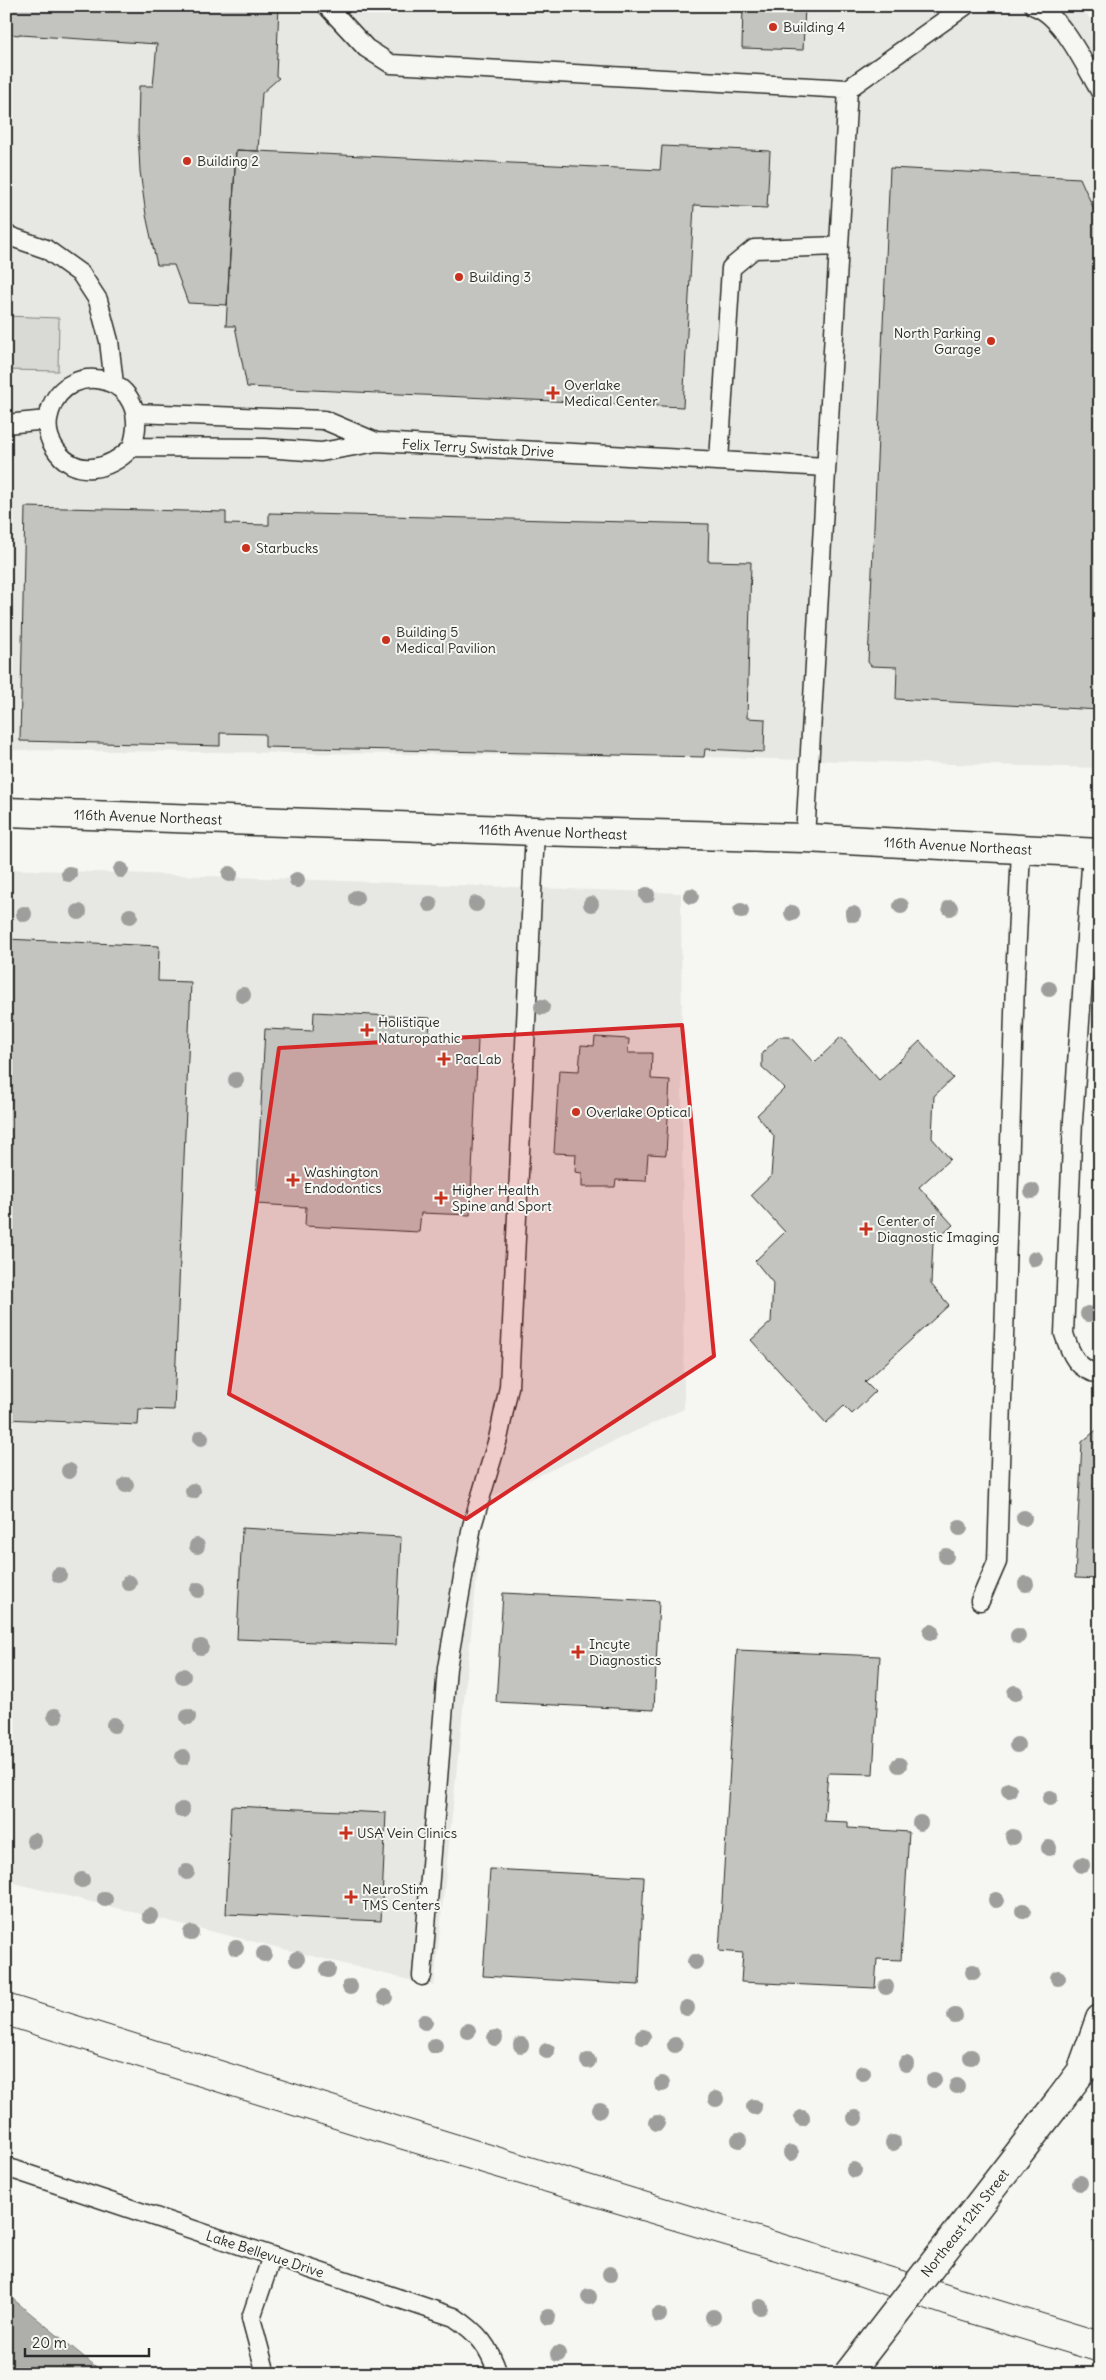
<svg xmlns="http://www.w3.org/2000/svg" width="1106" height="2380" font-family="Delius,sans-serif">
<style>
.built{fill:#e7e7e3}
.green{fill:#d9d9d5;stroke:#828280}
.water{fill:#aeaeab;stroke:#7a7a78}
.building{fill:#c3c3c0;stroke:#2b2b2b}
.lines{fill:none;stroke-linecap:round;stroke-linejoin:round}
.service-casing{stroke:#2b2b2b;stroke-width:21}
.secondary-casing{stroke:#2b2b2b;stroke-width:31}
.primary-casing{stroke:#2b2b2b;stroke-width:31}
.service{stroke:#f6f6f2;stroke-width:18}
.secondary{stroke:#f6f6f2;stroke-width:28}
.primary{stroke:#f6f6f2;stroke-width:28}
.tram{stroke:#2b2b2b;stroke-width:1}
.primary-bridge-casing{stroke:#2b2b2b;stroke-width:31;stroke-linecap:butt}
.primary-bridge{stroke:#f6f6f2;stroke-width:28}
.tree{fill:#9e9e9c}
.marked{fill:#d62828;fill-opacity:0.2;stroke:#d62828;stroke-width:4;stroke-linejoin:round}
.poi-dot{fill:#c8321e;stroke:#f6f6f2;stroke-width:2}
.labels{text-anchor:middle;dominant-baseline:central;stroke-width:4;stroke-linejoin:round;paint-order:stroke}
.poi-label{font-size:14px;fill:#2b2b2b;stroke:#f6f6f2;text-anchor:start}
.street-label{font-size:14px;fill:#2b2b2b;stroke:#f6f6f2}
</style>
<rect width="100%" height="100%" fill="#f6f6f2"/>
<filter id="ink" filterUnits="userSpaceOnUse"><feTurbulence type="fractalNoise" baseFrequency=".02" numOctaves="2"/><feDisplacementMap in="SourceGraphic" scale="10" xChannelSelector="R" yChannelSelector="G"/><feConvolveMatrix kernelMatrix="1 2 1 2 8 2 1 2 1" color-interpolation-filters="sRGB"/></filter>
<g filter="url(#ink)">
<path class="built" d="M6 6H1082L1100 36V768L704 757 6 750Z
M6 869 681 893 684 1409 485 1500 434 1986 6 1881Z"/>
<path class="green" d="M6 316 59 318 58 371 6 370Z"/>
<path class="water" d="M6 2294 8 2295 105 2374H6Z"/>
<path class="building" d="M6 6H279L276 76 279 78 262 93 258 151 236 150 227 305 188 303 174 265H157L146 215 140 171 138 131 139 86H153L157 44 6 34Z
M743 6H805L803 50 742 48Z
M662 146 770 151 767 208 694 205 683 407 247 387 235 326H226L236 150 660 170Z
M890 168 1080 178 1100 223V710L896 699 897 667 871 666 868 662Z
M25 507 226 512V524L269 525V513L709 524 708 561 751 562 747 718 765 719 764 752 705 749 704 757 265 747V734L220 733V746L20 741Z
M6 939 159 946 158 981 191 982 174 1410 139 1409 138 1425 6 1419Z
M314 1012 430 1018 429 1037 478 1040 470 1215 421 1213 419 1232 305 1226 306 1207 256 1204 265 1029 313 1031Z
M595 1037 629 1039 628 1053H652L651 1079 670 1080 666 1155 648 1154 646 1181 616 1180 615 1187H582V1173L575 1172 576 1154 554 1153 559 1070 579 1071 581 1045 594 1046Z
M779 1037H790L814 1063 841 1037 879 1080 920 1041 953 1078 934 1096 932 1138 950 1159 919 1187 953 1225 933 1243 931 1284 949 1305 865 1382 875 1392 852 1414 844 1406 826 1423 751 1340 771 1322 773 1283 755 1261 785 1232 751 1195 771 1176 774 1136 757 1115 785 1088 762 1067V1053Z
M1100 1427V1579L1075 1578 1082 1442Z
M242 1528 401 1537 396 1645 237 1639Z
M503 1593 659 1601 654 1710 496 1702Z
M737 1650 880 1656 873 1774 828 1773 824 1821 848 1822V1828L909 1832 901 1960 877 1959 875 1988 741 1982 743 1953 719 1951Z
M231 1806 386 1813 381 1921 226 1914Z
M490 1869 644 1877 639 1985 483 1976Z"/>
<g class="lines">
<defs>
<path id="service" d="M327 6 366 48 391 64 848 89 965 6
M1034 6C1062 15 1085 66 1100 91
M6 235 46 249 81 274 98 300 109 341 114 384
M135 413 324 420 376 442
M6 424 47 420
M132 447C156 374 66 356 50 411 46 423 47 436 54 447 74 480 110 470 132 447L265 448 321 452 377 442 826 467
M719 461 731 268 754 249 839 246
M805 838 848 89
M1092 853 1073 1120 1064 1334C1071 1355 1077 1369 1100 1375
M980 1601 997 1562 1015 981 1021 850
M422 1976 447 1668 472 1526 498 1439 509 1387 535 831
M6 2167 454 2317C478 2333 489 2346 498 2374
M266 2374 251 2318 272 2256"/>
<path id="secondary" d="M6 812 535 831 805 838 1100 853"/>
<path id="primary" d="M1081 2072 1100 2019
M1060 2100 1081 2072 1100 2055"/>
</defs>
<use href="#service" class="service-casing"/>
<use href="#secondary" class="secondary-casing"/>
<use href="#primary" class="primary-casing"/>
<use href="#service" class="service"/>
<use href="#secondary" class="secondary"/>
<use href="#primary" class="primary"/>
<path class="tram" d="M6 1993 395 2115 1100 2331
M6 2026 387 2145 844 2281 958 2320 1100 2363"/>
<defs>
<path id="primary-bridge" d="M848 2374 1060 2100"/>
</defs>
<use href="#primary-bridge" class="primary-bridge-casing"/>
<use href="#primary-bridge" class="primary-bridge"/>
</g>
<g class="tree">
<circle cx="121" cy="870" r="8"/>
<circle cx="69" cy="874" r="8"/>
<circle cx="230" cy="874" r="8"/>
<circle cx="297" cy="880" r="8"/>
<circle cx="647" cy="895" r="8"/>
<circle cx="691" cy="896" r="8"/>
<circle cx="356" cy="898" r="8"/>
<circle cx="430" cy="904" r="8"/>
<circle cx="476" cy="904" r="8"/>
<circle cx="591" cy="904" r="8"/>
<circle cx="901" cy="906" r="8"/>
<circle cx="950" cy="908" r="8"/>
<circle cx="741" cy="911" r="8"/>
<circle cx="79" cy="912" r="8"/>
<circle cx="792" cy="913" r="8"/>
<circle cx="24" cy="914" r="8"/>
<circle cx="853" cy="914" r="8"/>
<circle cx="130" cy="916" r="8"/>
<circle cx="1049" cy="989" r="8"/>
<circle cx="243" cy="995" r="8"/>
<circle cx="542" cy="1007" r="8"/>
<circle cx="236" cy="1080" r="8"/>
<circle cx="1032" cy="1191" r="8"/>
<circle cx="1035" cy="1259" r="8"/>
<circle cx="1088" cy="1314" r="8"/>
<circle cx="201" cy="1438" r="8"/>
<circle cx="69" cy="1471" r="8"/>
<circle cx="126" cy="1485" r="8"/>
<circle cx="193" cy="1491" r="8"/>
<circle cx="1024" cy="1518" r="8"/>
<circle cx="960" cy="1528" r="8"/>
<circle cx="197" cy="1546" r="8"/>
<circle cx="946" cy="1556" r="8"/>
<circle cx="59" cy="1575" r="8"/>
<circle cx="129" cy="1583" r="8"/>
<circle cx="1026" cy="1584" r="8"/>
<circle cx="198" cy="1590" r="8"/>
<circle cx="931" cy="1632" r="8"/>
<circle cx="1018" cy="1636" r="8"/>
<circle cx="201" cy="1647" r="8"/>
<circle cx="183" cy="1676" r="8"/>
<circle cx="1015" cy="1693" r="8"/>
<circle cx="55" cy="1716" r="8"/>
<circle cx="188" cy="1717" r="8"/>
<circle cx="114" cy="1725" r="8"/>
<circle cx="1017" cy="1745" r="8"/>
<circle cx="183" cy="1757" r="8"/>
<circle cx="899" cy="1765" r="8"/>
<circle cx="1009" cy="1790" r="8"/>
<circle cx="1050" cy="1798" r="8"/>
<circle cx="182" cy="1810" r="8"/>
<circle cx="920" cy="1823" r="8"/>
<circle cx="1013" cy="1837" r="8"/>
<circle cx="34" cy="1841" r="8"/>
<circle cx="1049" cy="1848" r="8"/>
<circle cx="1082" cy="1865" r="8"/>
<circle cx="187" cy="1872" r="8"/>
<circle cx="82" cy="1880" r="8"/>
<circle cx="105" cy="1899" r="8"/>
<circle cx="996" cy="1900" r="8"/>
<circle cx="1023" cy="1911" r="8"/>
<circle cx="150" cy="1916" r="8"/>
<circle cx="191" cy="1933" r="8"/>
<circle cx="236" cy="1948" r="8"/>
<circle cx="264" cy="1954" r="8"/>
<circle cx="297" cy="1959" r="8"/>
<circle cx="695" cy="1962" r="8"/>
<circle cx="328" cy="1970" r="8"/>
<circle cx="973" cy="1972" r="8"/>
<circle cx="1058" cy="1978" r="8"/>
<circle cx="350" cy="1987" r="8"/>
<circle cx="886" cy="1987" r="8"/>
<circle cx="385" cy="1997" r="8"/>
<circle cx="687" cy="2008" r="8"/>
<circle cx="955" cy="2016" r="8"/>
<circle cx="425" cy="2022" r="8"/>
<circle cx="468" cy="2031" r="8"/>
<circle cx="643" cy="2037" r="8"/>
<circle cx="495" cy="2038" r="8"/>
<circle cx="521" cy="2045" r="8"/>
<circle cx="675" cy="2045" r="8"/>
<circle cx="435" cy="2046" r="8"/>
<circle cx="547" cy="2051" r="8"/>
<circle cx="971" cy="2057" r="8"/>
<circle cx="588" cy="2061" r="8"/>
<circle cx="906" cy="2064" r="8"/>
<circle cx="863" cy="2073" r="8"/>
<circle cx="934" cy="2080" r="8"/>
<circle cx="662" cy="2084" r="8"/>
<circle cx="957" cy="2086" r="8"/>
<circle cx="716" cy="2099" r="8"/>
<circle cx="754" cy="2107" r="8"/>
<circle cx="600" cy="2110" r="8"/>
<circle cx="802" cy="2118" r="8"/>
<circle cx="855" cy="2118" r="8"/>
<circle cx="657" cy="2123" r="8"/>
<circle cx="739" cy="2140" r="8"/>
<circle cx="893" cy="2143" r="8"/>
<circle cx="791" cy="2153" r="8"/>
<circle cx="854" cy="2170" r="8"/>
<circle cx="1080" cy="2183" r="8"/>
<circle cx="610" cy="2274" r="8"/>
<circle cx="589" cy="2297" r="8"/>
<circle cx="760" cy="2307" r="8"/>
<circle cx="659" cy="2315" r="8"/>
<circle cx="548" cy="2317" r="8"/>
<circle cx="713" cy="2317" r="8"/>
<circle cx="558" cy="2354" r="8"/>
</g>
</g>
<path class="marked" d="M682 1025 714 1356 466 1519 229 1394 279 1048Z"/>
<g class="poi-dot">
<circle cx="773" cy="27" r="5"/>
<circle cx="187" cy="161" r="5"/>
<circle cx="459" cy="277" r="5"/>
<circle cx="991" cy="341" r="5"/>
<path d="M550.5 385.5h5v5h5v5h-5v5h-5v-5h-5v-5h5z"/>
<circle cx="246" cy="548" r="5"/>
<circle cx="386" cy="640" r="5"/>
<path d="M364.5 1022.5h5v5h5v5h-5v5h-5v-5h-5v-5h5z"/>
<path d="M441.5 1051.5h5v5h5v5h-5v5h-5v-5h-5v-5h5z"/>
<circle cx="576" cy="1112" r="5"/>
<path d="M290.5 1172.5h5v5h5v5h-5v5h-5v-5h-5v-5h5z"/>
<path d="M438.5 1190.5h5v5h5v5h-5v5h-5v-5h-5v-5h5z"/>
<path d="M863.5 1221.5h5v5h5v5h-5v5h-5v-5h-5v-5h5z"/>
<path d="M575.5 1644.5h5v5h5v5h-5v5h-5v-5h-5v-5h5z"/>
<path d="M343.5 1825.5h5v5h5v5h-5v5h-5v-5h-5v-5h5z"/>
<path d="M348.5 1889.5h5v5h5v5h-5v5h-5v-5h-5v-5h5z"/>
</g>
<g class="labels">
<g class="poi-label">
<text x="783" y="27">Building 4</text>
<text x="197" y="161">Building 2</text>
<text x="469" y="277">Building 3</text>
<text x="981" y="333" text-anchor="end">North Parking<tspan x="981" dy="16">Garage</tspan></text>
<text x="564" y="385">Overlake<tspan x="564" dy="16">Medical Center</tspan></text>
<text x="256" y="548">Starbucks</text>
<text x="396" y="632">Building 5<tspan x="396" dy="16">Medical Pavilion</tspan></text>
<text x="378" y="1022">Holistique<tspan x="378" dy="16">Naturopathic</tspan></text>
<text x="455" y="1059">PacLab</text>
<text x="586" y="1112">Overlake Optical</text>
<text x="304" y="1172">Washington<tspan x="304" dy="16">Endodontics</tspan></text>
<text x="452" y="1190">Higher Health<tspan x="452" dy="16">Spine and Sport</tspan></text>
<text x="877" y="1221">Center of<tspan x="877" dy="16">Diagnostic Imaging</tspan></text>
<text x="589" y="1644">Incyte<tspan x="589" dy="16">Diagnostics</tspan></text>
<text x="357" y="1833">USA Vein Clinics</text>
<text x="362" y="1889">NeuroStim<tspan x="362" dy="16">TMS Centers</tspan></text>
</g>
<g class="street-label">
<text transform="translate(478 448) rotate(3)">Felix Terry Swistak Drive</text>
<text transform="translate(148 817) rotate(2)">116th Avenue Northeast</text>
<text transform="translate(553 832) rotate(2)">116th Avenue Northeast</text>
<text transform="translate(958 846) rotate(3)">116th Avenue Northeast</text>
<text transform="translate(965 2223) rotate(-52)">Northeast 12th Street</text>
<text transform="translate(265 2254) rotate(18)">Lake Bellevue Drive</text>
</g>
</g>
<rect width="1106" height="2380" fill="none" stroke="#f6f6f2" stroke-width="25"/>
<rect x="12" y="12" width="1081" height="2355" fill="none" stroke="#2b2b2b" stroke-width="2" filter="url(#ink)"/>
<path d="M25 2348v8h124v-8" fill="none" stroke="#2b2b2b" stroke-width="2.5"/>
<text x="32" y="2348" font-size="15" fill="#2b2b2b" stroke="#f6f6f2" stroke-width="4" paint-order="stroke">20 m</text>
</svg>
